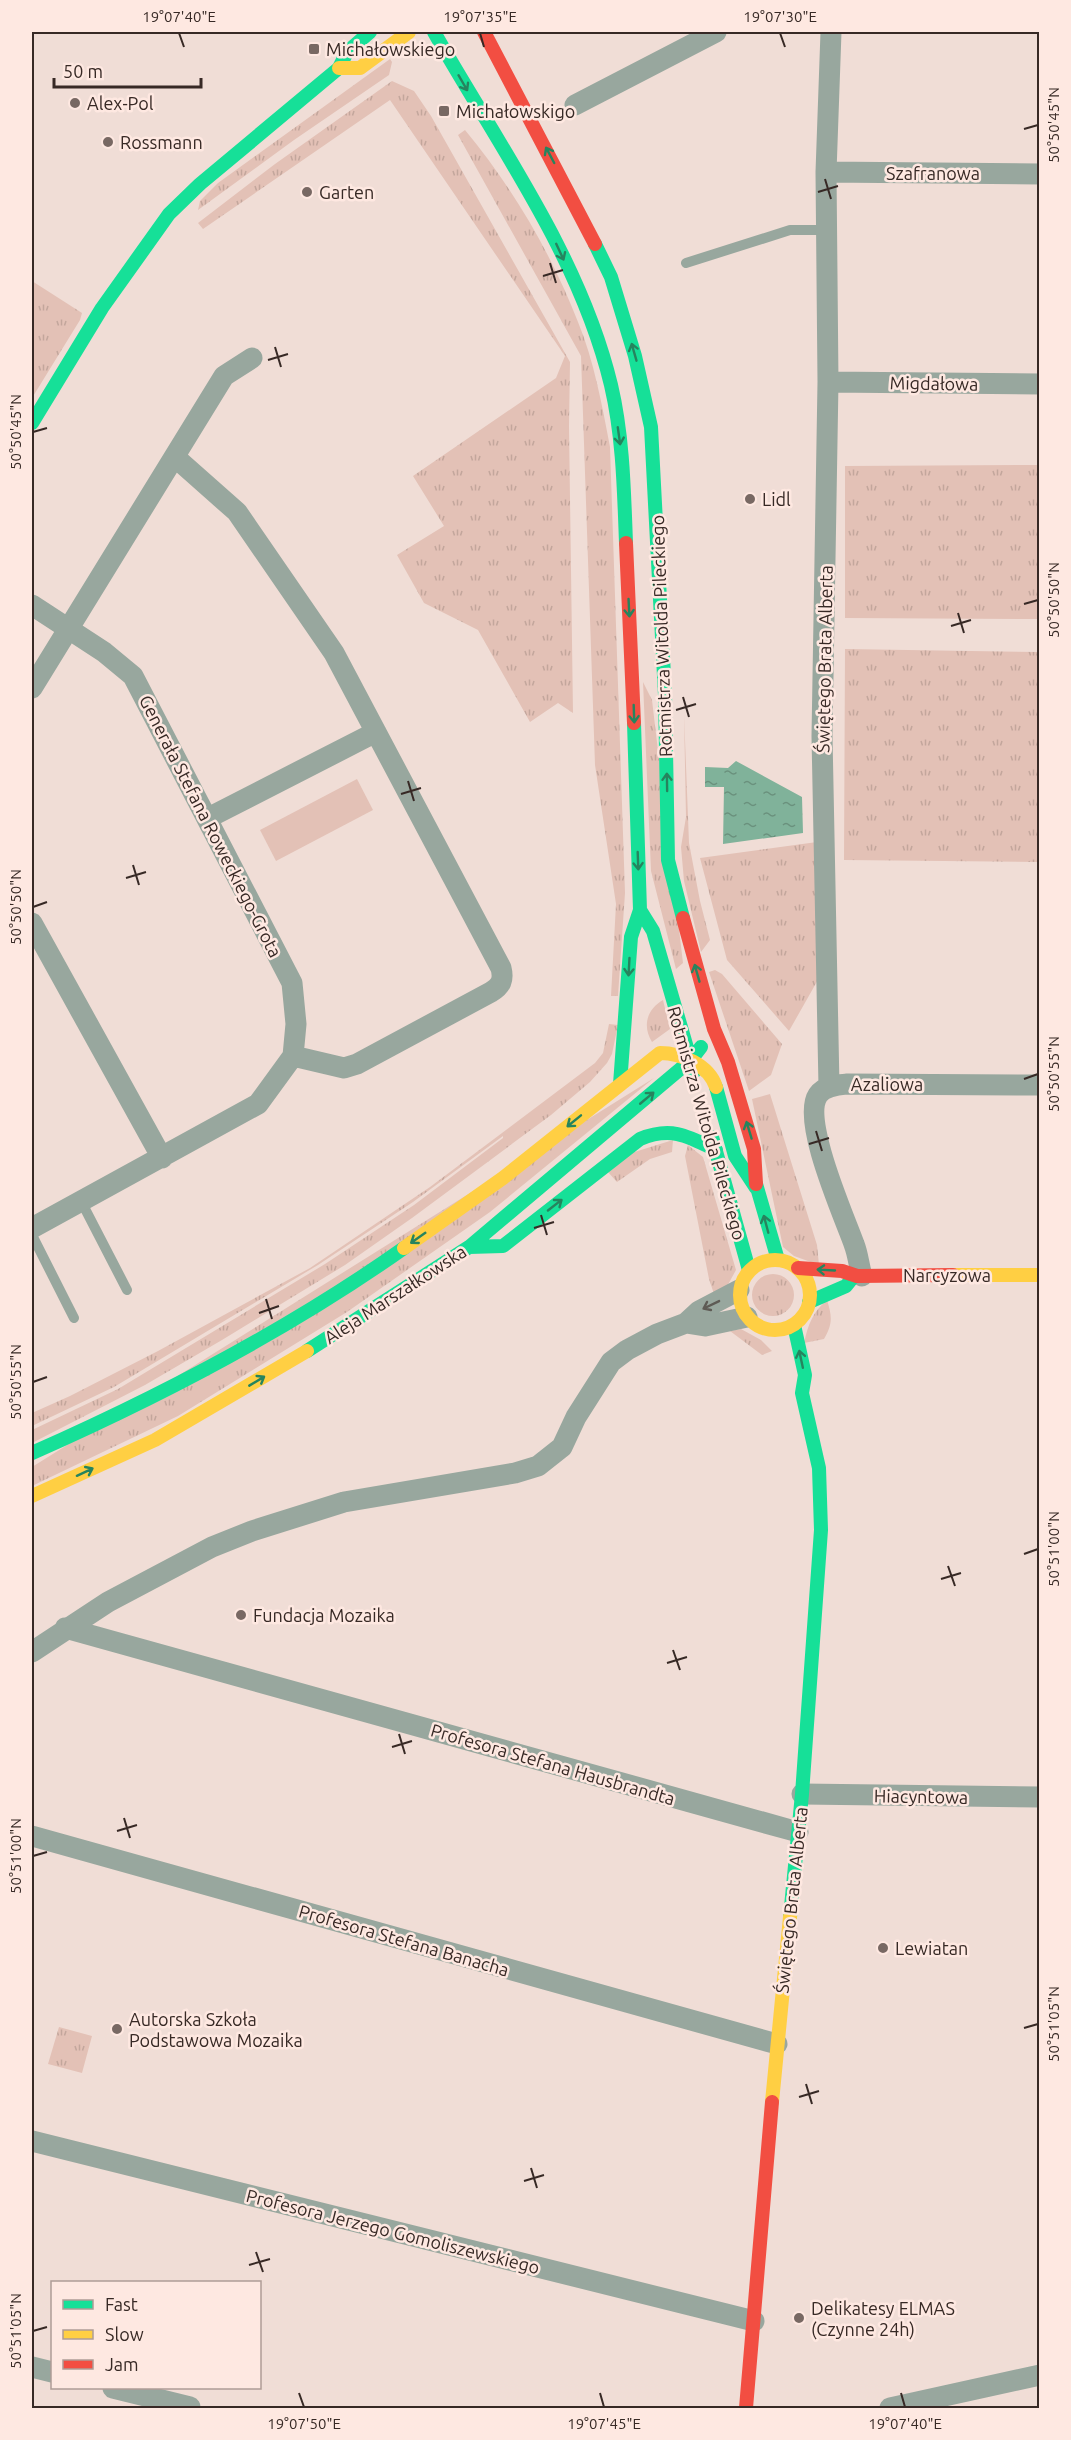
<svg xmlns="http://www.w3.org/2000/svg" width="1071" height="2440" font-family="Ubuntu,sans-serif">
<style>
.grass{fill:url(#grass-tufts)}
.pitch{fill:#e3c1b6}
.water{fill:url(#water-ripples)}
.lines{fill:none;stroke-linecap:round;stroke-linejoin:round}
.lane{stroke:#98a79e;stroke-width:10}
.street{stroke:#98a79e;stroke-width:21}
.fast{stroke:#16e098;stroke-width:14}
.slow{stroke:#ffcf43;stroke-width:14}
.jam{stroke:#f24e42;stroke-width:14}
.oneway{stroke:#26845e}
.oneway2{stroke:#5e5b55}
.ticks{fill:none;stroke:#372925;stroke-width:2}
.poi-dot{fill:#786863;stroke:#fee8e1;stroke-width:2}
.labels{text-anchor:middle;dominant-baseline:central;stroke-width:5;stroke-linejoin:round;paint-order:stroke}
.poi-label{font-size:18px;fill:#372925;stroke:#fee8e1;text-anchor:start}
.street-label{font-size:18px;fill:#372925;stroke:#fee8e1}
.neatline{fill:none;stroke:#372925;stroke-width:2}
.ticks-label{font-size:15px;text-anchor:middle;fill:#372925}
</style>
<defs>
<pattern id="grass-tufts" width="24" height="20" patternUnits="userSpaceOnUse" patternTransform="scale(1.5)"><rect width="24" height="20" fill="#e3c1b6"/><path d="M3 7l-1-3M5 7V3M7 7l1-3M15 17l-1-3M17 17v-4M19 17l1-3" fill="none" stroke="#c3a69c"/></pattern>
<pattern id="water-ripples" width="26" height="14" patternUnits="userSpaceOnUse" patternTransform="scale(1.5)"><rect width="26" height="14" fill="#80b29a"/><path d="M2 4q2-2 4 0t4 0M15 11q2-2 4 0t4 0" fill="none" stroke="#6a917d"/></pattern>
</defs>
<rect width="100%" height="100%" fill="#f0ddd6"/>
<path class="grass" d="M390 59 392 62 389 75 294 140 198 210 200 201 218 183Z
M392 81 414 91 431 116 570 362 569 426 573 713 558 703 530 722 478 630 424 603 397 555 444 526 413 476 556 378 565 356 390 100 203 229 198 223 275 164Z
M465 130C513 188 551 253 578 322 594 361 602 405 610 447L625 893 618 996H611L616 904 595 765 581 356 458 135Z
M32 281 82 313 80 320 32 398Z
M1039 465V619L845 618V466Z
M845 649 1039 652V862L844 860Z
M643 682 652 700 683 963 676 969 651 871Z
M684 714 689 843 700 901 710 940 701 952 684 881 681 847 686 817Z
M817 842 819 978 789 1031 727 960 700 858Z
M715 970 722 974 782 1044 771 1075 749 1091 709 972Z
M663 1000 670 1029 652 1042C642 1026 647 1009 663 1000Z
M609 1024 618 1025 612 1054 607 1063 590 1082 551 1115 412 1218 345 1265 222 1340 145 1385 32 1443V1430L118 1389 325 1264 414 1205 503 1138V1136L413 1202 318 1265 114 1387 32 1426V1413L70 1396 158 1351 310 1268 430 1187 595 1063 603 1053Z
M654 1078 490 1212 347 1312 178 1416 32 1486V1467Z
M770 1094 817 1245 819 1265 794 1256 783 1247 752 1099Z
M673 1140 672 1152 650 1159 617 1182 607 1171 628 1154Z
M688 1145 703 1157 736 1270 725 1290 715 1297 709 1279 685 1156Z
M752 1295a21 21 0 1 1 42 0a21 21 0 1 1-42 0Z
M827 1300C832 1316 833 1324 824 1339L804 1343C808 1324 813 1312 827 1300Z
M741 1329 761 1340 772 1351 762 1355 730 1331Z
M59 2027 92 2036 82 2073 48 2064Z"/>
<path class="pitch" d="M357 779 373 810 276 861 260 830Z"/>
<path class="water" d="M736 761 802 797 803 833 723 844 724 787H705V767L728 768Z"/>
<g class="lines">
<path class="lane" d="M686 263 790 230H827
M81 1201 127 1290
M32 1235 74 1318"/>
<path class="street" d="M575 105 716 32
M826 172 1040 174
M828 382 1040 384
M32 605 104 652 133 676 292 983 296 1024 293 1056
M32 688 224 376 252 358
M208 818 376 732
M32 923 162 1158
M829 1087 822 736 828 382 826 172 831 32
M32 1228 258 1104 293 1056 344 1068 357 1064 491 992C501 986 504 980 501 968L334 653 237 512 176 458
M862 1276C859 1266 858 1254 854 1244 844 1216 801 1120 818 1095 824 1086 837 1085 847 1084L1040 1085
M686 1323 705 1326 747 1317
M65 1628 798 1832
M32 1652 108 1602 212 1547 252 1531 344 1502 515 1473 538 1466 562 1447 576 1417 611 1362 627 1350 657 1334 686 1323 699 1311 739 1290
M802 1794 1040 1797
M32 1836 777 2044
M32 2141 754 2321
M32 2367 52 2372
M113 2388 190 2407
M890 2408 1040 2375"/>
<path class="fast" d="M434 32C498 145 580 256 611 385 623 436 624 490 626 543
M595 244 611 277 635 356 651 427 665 695 668 860 683 918
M32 423 102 308 169 214 200 184 339 68 347 52 370 32
M640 910 653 931 694 1072
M620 1084 631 937 640 910 634 723
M716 1087 735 1156 756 1188
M712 1137 749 1270
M756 1184 778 1260
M469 1247 503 1246 640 1139C671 1126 688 1136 716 1150
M809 1302 846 1286 854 1276
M307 1351 469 1247 691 1060 701 1047
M32 1453C161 1396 288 1330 404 1248
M790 1917 802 1794 821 1530 819 1468 802 1393 805 1375 794 1325"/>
<path class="slow" d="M339 68H360L409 32
M404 1248 503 1178 660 1053C681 1053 709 1065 716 1087
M740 1295a35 35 0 1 1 70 0a35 35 0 1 1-70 0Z
M953 1275H1040
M32 1496 155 1440 307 1351
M772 2102 790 1917"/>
<path class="jam" d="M484 32 595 244
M626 543 634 723
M683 918 714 1029 728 1062 754 1149 756 1184
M798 1268 842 1271 857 1276 953 1275
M746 2408 772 2102"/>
</g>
<defs><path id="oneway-shaft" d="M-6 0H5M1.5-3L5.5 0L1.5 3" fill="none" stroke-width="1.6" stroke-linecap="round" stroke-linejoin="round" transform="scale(1.5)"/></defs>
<g class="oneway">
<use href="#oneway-shaft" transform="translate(463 83) rotate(60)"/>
<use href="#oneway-shaft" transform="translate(550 155) rotate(-118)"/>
<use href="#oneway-shaft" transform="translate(560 252) rotate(65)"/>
<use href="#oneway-shaft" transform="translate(634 352) rotate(-106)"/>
<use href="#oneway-shaft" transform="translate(619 436) rotate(82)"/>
<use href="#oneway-shaft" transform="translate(629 608) rotate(87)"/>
<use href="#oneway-shaft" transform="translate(634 714) rotate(88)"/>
<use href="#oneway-shaft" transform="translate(667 782) rotate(-91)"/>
<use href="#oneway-shaft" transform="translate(638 861) rotate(88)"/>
<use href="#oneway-shaft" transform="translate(629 967) rotate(93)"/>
<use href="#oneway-shaft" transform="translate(697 973) rotate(-106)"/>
<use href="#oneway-shaft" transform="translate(647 1098) rotate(-40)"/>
<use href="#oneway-shaft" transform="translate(574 1121) rotate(141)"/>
<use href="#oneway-shaft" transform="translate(749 1130) rotate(-107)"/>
<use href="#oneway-shaft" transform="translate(555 1205) rotate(-38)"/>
<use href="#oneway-shaft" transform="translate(766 1224) rotate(-105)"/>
<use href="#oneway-shaft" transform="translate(418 1238) rotate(145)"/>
<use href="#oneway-shaft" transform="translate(826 1270) rotate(-177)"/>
<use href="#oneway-shaft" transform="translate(801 1359) rotate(-102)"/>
<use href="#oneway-shaft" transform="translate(257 1381) rotate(-31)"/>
<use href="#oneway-shaft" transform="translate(85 1472) rotate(-25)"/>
</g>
<use class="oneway2" href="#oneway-shaft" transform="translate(711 1305) rotate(154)"/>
<path class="ticks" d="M179 33 184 47M480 33 484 47M780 33 785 47M1024 129 1038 125M825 179 831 199M818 192 838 186M550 263 556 283M543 276 563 270M275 347 281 367M268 360 288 354M33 432 47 428M1024 604 1038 600M958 613 964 633M951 626 971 620M683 697 689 717M676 710 696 704M408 781 414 801M401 794 421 788M133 865 139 885M126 878 146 872M33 907 47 902M1024 1079 1038 1074M816 1131 822 1151M809 1144 829 1138M541 1215 547 1235M534 1228 554 1222M266 1299 272 1319M259 1313 279 1306M33 1382 47 1377M1024 1554 1038 1549M948 1566 955 1586M941 1579 961 1573M673 1650 680 1670M667 1663 687 1657M399 1734 405 1754M392 1747 412 1741M124 1818 130 1838M117 1831 137 1825M33 1856 47 1852M1024 2028 1038 2024M806 2084 812 2104M799 2097 819 2091M531 2168 537 2188M524 2181 544 2175M256 2252 263 2272M249 2265 270 2259M33 2331 47 2327M299 2393 304 2407M600 2393 604 2407M901 2393 905 2407"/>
<g class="poi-dot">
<rect x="308" y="43" width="12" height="12" rx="3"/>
<circle cx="75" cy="103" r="6"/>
<rect x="438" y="105" width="12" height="12" rx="3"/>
<circle cx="108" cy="142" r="6"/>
<circle cx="307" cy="192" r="6"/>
<circle cx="750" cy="499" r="6"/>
<circle cx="241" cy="1615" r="6"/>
<circle cx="883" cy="1948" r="6"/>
<circle cx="117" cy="2029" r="6"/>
<circle cx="799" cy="2318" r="6"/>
</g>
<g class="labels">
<g class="poi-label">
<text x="326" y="49">Michałowskiego</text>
<text x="87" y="103">Alex-Pol</text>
<text x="456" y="111">Michałowskigo</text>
<text x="120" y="142">Rossmann</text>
<text x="319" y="192">Garten</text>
<text x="762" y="499">Lidl</text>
<text x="253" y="1615">Fundacja Mozaika</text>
<text x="895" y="1948">Lewiatan</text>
<text x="129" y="2019">Autorska Szkoła<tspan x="129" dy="21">Podstawowa Mozaika</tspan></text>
<text x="811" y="2308">Delikatesy ELMAS<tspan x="811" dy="21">(Czynne 24h)</tspan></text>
</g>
<g class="street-label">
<text x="933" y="173">Szafranowa</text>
<text transform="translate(934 383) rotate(1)">Migdałowa</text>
<text transform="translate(661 636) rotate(-92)">Rotmistrza Witolda Pileckiego</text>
<text transform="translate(824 659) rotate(-89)">Świętego Brata Alberta</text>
<text transform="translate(211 826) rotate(63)">Generała Stefana Roweckiego-Grota</text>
<text x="887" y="1084">Azaliowa</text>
<text transform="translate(707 1123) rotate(74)">Rotmistrza Witolda Pileckiego</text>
<text x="947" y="1275">Narcyzowa</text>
<text transform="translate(395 1294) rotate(-33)">Aleja Marszałkowska</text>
<text transform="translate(553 1764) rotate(16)">Profesora Stefana Hausbrandta</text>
<text transform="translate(921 1796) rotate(1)">Hiacyntowa</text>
<text transform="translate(791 1900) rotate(-84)">Świętego Brata Alberta</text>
<text transform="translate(404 1940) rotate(16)">Profesora Stefana Banacha</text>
<text transform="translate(393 2231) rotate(14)">Profesora Jerzego Gomoliszewskiego</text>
</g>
</g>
<rect width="1071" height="2440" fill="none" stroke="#fee8e1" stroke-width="66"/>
<rect x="51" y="2281" width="210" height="108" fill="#fee8e1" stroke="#ae9c96" stroke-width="1.5"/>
<rect x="63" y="2300" width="30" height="9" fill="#16e098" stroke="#ae9c96" stroke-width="1.5"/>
<text x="105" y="2311" font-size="18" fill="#372925">Fast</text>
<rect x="63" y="2330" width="30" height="9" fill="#ffcf43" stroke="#ae9c96" stroke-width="1.5"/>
<text x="105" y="2341" font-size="18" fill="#372925">Slow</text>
<rect x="63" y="2360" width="30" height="9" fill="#f24e42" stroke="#ae9c96" stroke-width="1.5"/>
<text x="105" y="2371" font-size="18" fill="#372925">Jam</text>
<path d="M54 78v9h147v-9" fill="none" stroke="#372925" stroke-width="3"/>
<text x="63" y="78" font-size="18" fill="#372925" stroke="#fee8e1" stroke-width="4.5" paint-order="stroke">50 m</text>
<rect x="33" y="33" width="1005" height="2374" class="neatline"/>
<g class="ticks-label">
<text x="179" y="22">19°07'40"E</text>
<text x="480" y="22">19°07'35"E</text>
<text x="780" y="22">19°07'30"E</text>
<text transform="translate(1054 125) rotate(-90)" y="5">50°50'45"N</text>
<text transform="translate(16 432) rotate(-90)" y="5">50°50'45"N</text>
<text transform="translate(1054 600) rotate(-90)" y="5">50°50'50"N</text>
<text transform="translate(16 907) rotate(-90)" y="5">50°50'50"N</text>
<text transform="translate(1054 1074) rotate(-90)" y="5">50°50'55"N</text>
<text transform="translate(16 1382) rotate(-90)" y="5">50°50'55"N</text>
<text transform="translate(1054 1549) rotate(-90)" y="5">50°51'00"N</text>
<text transform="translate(16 1856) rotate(-90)" y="5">50°51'00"N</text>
<text transform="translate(1054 2024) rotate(-90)" y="5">50°51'05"N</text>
<text transform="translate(16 2331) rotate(-90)" y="5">50°51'05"N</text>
<text x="304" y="2429">19°07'50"E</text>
<text x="604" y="2429">19°07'45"E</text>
<text x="905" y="2429">19°07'40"E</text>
</g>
</svg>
